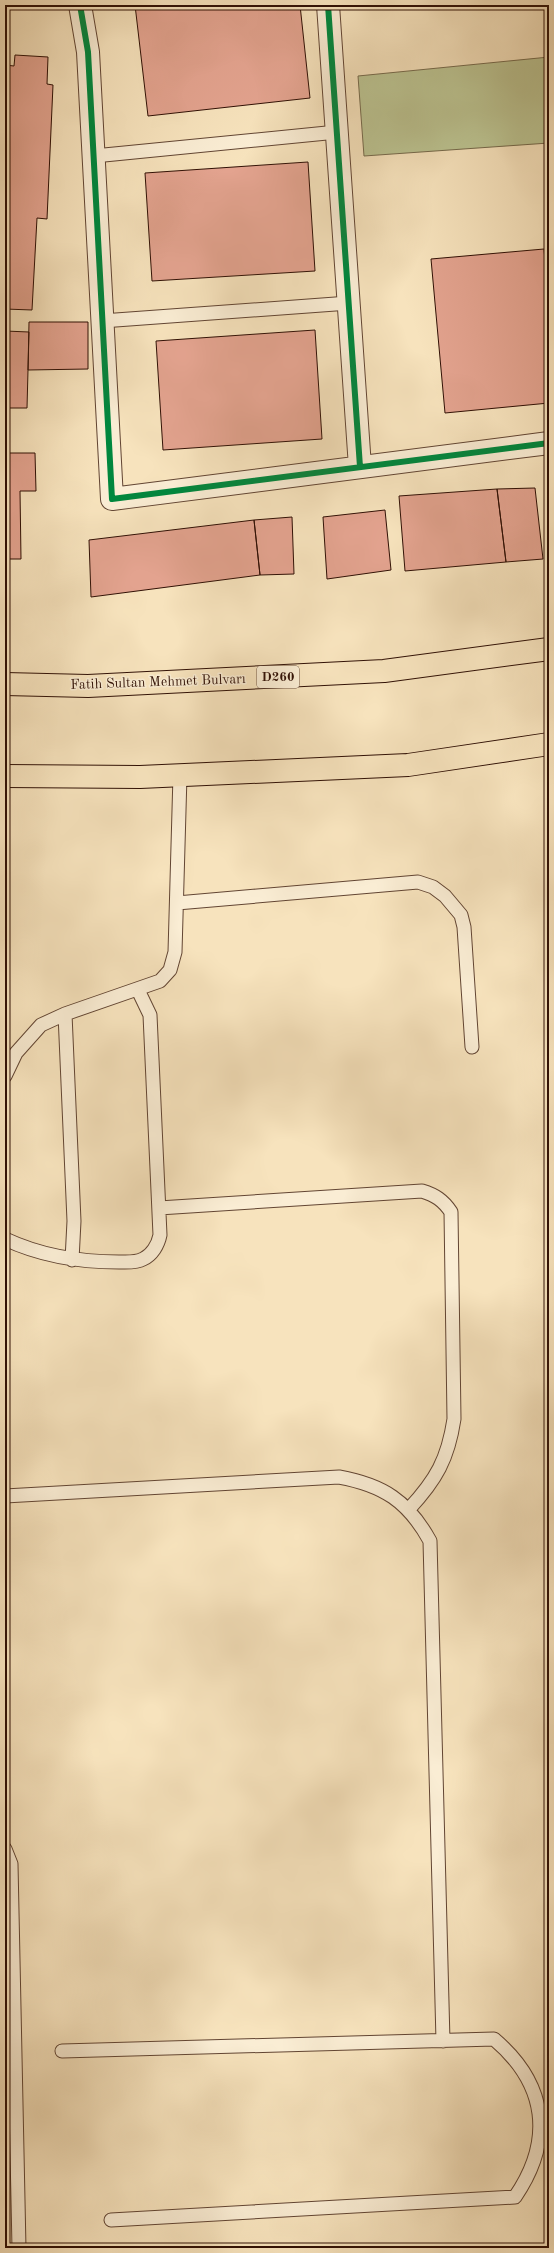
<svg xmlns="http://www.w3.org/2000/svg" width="554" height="2253" font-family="'Old Standard TT',serif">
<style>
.green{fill:#bcc492;stroke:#766a4c}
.building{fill:#e3a38f;stroke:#301005}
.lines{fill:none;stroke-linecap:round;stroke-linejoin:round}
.lane-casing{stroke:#624533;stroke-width:15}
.street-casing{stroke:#624533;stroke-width:24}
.highway-casing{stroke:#301005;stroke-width:24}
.lane{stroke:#faedd4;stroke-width:13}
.street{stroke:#faedd4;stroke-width:22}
.highway{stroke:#f7e3bd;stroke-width:22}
.cycleway-casing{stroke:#faedd4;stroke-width:8}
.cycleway{stroke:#00873e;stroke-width:6}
.labels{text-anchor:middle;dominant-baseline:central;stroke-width:3;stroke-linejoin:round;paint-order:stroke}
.shield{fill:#faedd4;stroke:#6d5243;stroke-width:1}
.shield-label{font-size:13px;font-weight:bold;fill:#301005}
.street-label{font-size:14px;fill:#301005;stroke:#faedd4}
</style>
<rect width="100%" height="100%" fill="#f7e3bd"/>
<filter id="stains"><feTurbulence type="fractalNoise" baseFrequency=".005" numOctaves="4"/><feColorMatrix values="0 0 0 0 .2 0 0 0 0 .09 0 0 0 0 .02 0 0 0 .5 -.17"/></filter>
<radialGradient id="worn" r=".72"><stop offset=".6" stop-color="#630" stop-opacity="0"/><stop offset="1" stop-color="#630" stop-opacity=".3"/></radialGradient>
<path class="green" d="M549 57V143L364 156 358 76Z"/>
<path class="building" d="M135 5H300L310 98 148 116Z
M15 55 48 57 47 84 53 85 47 219 37 218 32 310 5 309V65L14 66Z
M308 162 315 271 152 281 145 173Z
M544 249 549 307V403L445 413 431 259Z
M29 322H88V369L28 370Z
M315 330 322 439 163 450 156 341Z
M5 331 29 332 27 408H5Z
M5 453H35L36 491H20L21 559H5Z
M535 488 543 559 506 562 497 489Z
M497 489 506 562 405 571 399 496Z
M385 510 391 570 327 579 323 517Z
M292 517 294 574 260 575 254 520Z
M254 520 260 575 91 597 89 540Z"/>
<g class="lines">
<defs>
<path id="lane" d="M94 156 337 132
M102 321 349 303
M177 903 418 882 433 887 445 896 461 915 464 927 472 1047
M65 1014 74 1221 72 1260
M5 1076 16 1053 41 1025 65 1014 160 981 170 970 175 952 180 775
M159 1208 422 1191C435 1195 443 1200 451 1212L454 1419C448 1459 436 1480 409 1509
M5 1239C41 1256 79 1262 119 1262 126 1262 136 1263 143 1259 152 1255 158 1245 160 1235L150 1015 138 990
M5 1496 339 1477C383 1485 408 1501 430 1541L443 2041
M5 1849 11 1864 19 2248
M62 2051 494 2039C547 2084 554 2140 515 2197L111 2220"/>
<path id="street" d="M80 5 88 52 112 499 549 443
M328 5 360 467"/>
<path id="highway" d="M5 684 88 686 384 671 549 649
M5 776 140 777 408 765 549 744"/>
</defs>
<use href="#lane" class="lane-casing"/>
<use href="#street" class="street-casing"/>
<use href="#highway" class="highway-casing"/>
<use href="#lane" class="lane"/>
<use href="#street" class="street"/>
<use href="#highway" class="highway"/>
<defs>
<path id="cycleway" d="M80 5 88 52 112 499 549 443
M328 5 360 467"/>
</defs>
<use href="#cycleway" class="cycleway-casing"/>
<use href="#cycleway" class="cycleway"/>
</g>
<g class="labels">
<rect class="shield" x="257" y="666" width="42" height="22" rx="3"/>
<g class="shield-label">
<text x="278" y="677">D260</text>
</g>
<g class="street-label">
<text transform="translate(158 682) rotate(-2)">Fatih Sultan Mehmet Bulvarı</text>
</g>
</g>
<rect width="554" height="2253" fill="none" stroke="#f7e3bd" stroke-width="20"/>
<rect x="6" y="6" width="542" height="2241" fill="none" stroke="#301005" stroke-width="2"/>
<rect x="10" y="10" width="534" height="2233" fill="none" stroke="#301005"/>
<rect width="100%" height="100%" filter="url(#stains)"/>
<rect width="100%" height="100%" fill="url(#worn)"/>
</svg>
